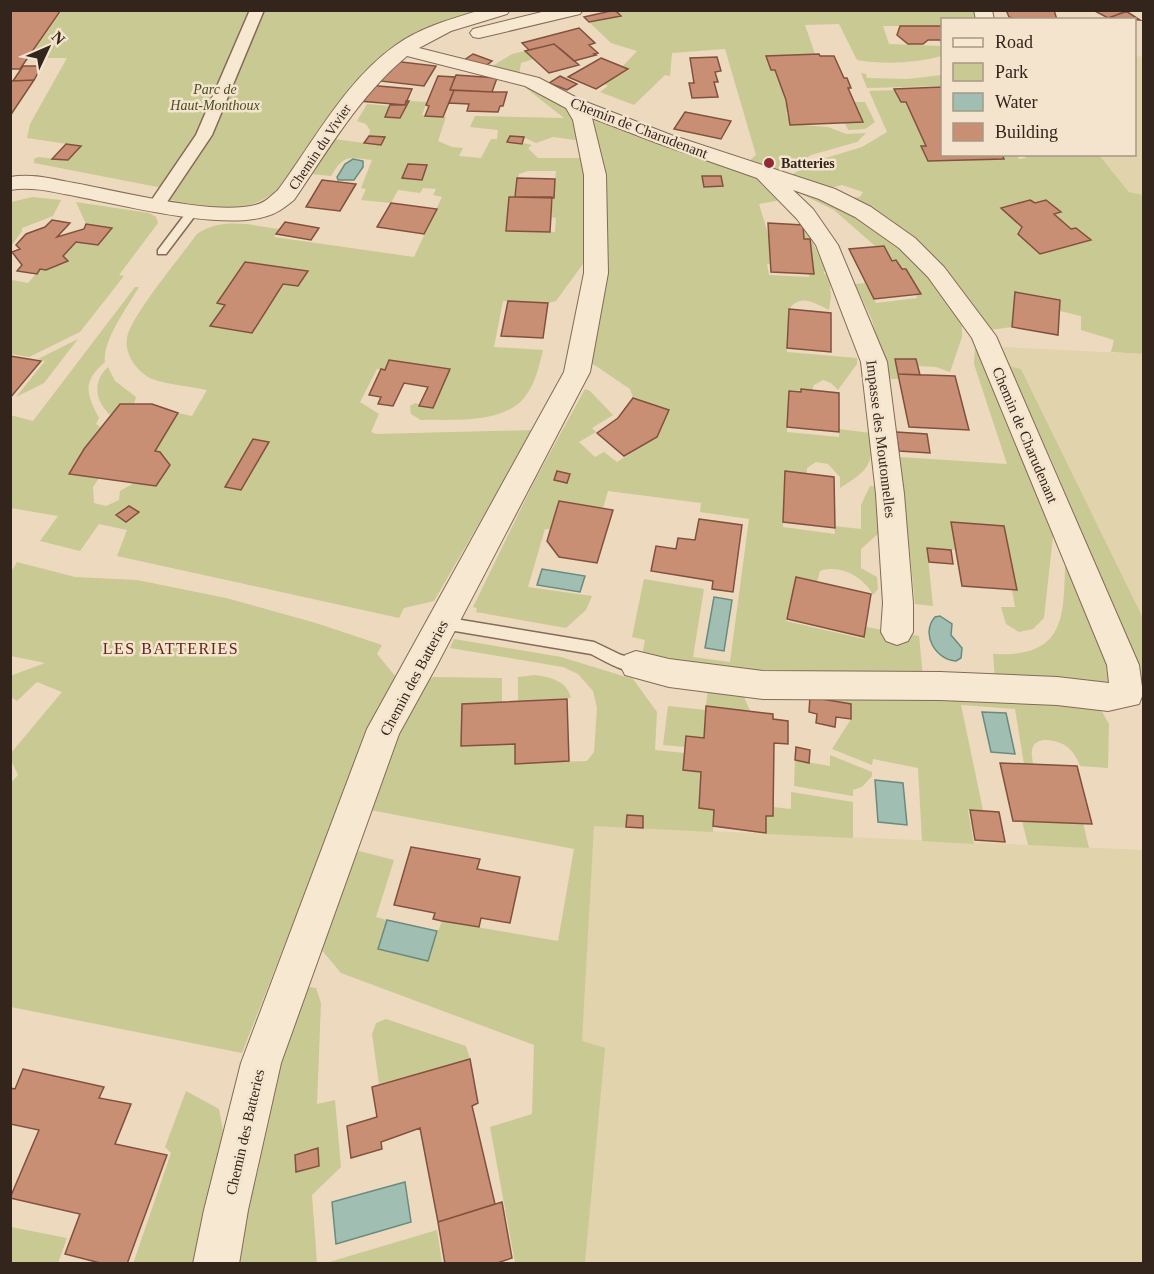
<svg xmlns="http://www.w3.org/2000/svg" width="1154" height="1274" font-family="'Times New Roman',serif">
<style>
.farmland{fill:#e1d3ac}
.green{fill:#c9c993;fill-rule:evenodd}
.water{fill:#a1beb2;stroke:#698b7f;stroke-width:1.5}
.building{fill:#c98f75;stroke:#82513e;stroke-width:1.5}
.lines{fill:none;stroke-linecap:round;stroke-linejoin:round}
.service-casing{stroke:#846a58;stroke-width:3}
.pedestrian-casing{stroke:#846a58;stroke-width:3}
.minor-casing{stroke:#846a58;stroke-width:2}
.service{fill:#f7e8d1;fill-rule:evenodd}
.pedestrian{fill:#f7e8d1;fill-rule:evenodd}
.minor{fill:#f7e8d1;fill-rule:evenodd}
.poi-dot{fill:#912936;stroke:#f4e4cd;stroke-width:2}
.labels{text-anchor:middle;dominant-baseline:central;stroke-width:5;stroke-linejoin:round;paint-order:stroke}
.far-park-label{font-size:14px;font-style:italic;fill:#494f23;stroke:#f4e4cd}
.far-street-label{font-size:14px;fill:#33251c;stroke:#f4e4cd}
.far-poi-label{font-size:14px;font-weight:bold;fill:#33251c;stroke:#f4e4cd;text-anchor:start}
.street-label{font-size:15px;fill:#33251c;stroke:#f4e4cd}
.neighbourhood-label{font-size:16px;letter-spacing:1.5px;fill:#5f231c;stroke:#f4e4cd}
</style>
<rect width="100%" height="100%" fill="#ecd9be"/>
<path class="farmland" d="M1143 56V195L1129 192 1099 155 1134 154 1135 57Z
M1002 347 1143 354V618L1021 369 1003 365 996 348Z
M594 826 1143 850V1263L564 1264Z"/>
<path class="green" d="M975 10 979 19 942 20V28L941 26H883L889 44 941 46 939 40H941L942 56C914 63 886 65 857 60L839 24 805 25 815 54 767 56 771 70H775L789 111 786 112 790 124 828 127 846 134 866 133 857 142 811 155 781 173 748 162 756 155 725 49 672 53 670 76 665 75 634 105 600 92 608 86 604 84 628 70 622 67 637 51 611 43 589 22 620 16 616 11Z
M62 11H486L415 32 378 61 286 184C243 219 218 209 167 199L173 190 34 163V159L38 157 68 160 81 146 27 138 30 124 67 58H29Z
M525 51 533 59 521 63 519 75 491 67 512 54Z
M861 73 866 74 867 78 908 79 942 75V86L867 88Z
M526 88C540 89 563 102 571 114 576 122 579 133 583 141L553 137 536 143 525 138 523 143 532 145 528 148 538 158H585L588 257 556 301 548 303 503 301 494 347 543 350C539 366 536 381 527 394 507 425 452 419 421 420L411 414 410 406 415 403 433 408 449 369 389 360 385 370 377 369 360 402 379 414 371 432 376 434 533 430 434 601 404 608 399 618 117 556 127 530 99 524 80 551 40 541 58 516 11 508 10 415 33 421 135 287H139C128 306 102 341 105 362 82 382 86 393 99 418L96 424 100 427 84 449 69 474 99 478 93 487 94 503 106 506 119 500 120 491 134 483 160 452 155 451 178 413 192 416 207 390C189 386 169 385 152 379 137 372 124 354 127 338 130 317 182 255 197 234 221 217 251 225 279 229L274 237 414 257 442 197 433 195 436 189 423 188 420 193 398 190 391 203 361 200 366 189 361 188 372 160C348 157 344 154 331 176L311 174 334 139 380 145 384 138 369 136 370 130 366 124 357 121 367 104 390 106 400 118 409 101 427 102 422 115 446 117 438 141 452 147 463 148 459 156 481 158 491 139H497L498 130 470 127 475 116 564 118ZM528 171H556L551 217 556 218 555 232 506 231 509 197H515L519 174Z
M895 90 901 102H906L926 146 921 147 928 161 1003 159 1002 154 1016 155 1019 159 1026 158 1024 155H1099L1129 192 1143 195V354L1111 352 1114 340 1081 330V316L1060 311 1059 300 1015 292 1012 327 990 330 849 198 860 197 863 192 842 185 827 189 789 176 819 160 862 147 887 132 869 91Z
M854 102H865L875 122 865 129 848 130 845 123 862 122Z
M589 116 749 171 780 200 759 204 769 237 771 264H767L769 275 809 277 810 240 804 239 803 225 805 226 826 271 824 272V274H829L831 297 829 310C815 303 801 293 789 309L787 352 857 358V364L838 390 831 383 823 380 814 385 812 390 789 391 787 432 839 437V429L871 433C874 467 866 471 840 488V477L828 464 816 462 807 468V474L785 471 783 527 835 534 834 526 861 529V505L870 486 877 487 880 532 861 549V568L877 577 878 589 873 595C864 577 840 564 820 571L817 582 796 577 786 621 864 639 866 627 919 636 923 677H807L642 656 645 640 632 637 644 579 704 589 693 657 730 662 749 519 700 512 701 503 608 491 603 508 559 501 551 529H545L528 587 592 596 586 610 566 628 476 612 477 608 473 607 535 480 585 389 590 391 613 415 592 428 596 432 579 442 595 457 604 452 617 462 657 437 668 410 633 398 630 389 584 358Z
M802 189 877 227 923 269 962 323V337L950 372 936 367 918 366 916 359H895L899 379H888L872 320 855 284 865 283 876 303 917 298 916 295 920 294 907 269H902L896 260 892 261 834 210 793 190Z
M33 197 61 200 53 216 22 228V231L11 246V202Z
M76 202 149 213 156 217 158 223 119 275 124 276 80 332 29 357 11 354 10 283 13 280 28 283 40 269 46 270 68 261 63 256 76 242 98 245 112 229 86 224Z
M78 339 44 383 16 397 45 361 38 359Z
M975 345 1054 527 1044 618 1033 629 1019 632 1006 624 1001 607H1015L1012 590H1017L1004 526 951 523 955 550 927 548 933 606 915 604 900 457 1007 464 974 364Z
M1003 365 1021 369 1143 618V702L1135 667 1051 459Z
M108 367 115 381 136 397 134 404H120L110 415C95 401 92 382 108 367Z
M1066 549 1115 674 1109 682 995 680 993 654C1073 658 1062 609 1066 549Z
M17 562 75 577 137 580 226 598 316 623 382 645 377 654 396 677 371 724 242 1053 11 1007 10 784 18 775 11 760V753L62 692 37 682 17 701 11 697 10 676 45 663 11 656V572Z
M454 639 561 657 633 679 657 712 655 750 685 753 701 772 699 808 714 810 713 832 594 826 582 1041 605 1048 585 1263H515L490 1127 532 1114 534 1045 341 973 320 948 347 864 359 851 394 860 376 917 387 920 378 948 427 960 442 921 558 941 574 849 365 809 396 735 427 681 433 677 502 678V702L462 704V746L515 744V763L587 761 594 752 597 708 593 691 578 674 563 667 450 648Z
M535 675C551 677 567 681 571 698L518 701V677Z
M708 688 742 692 750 711 706 706Z
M947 694 1100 708 1109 724 1108 768 1080 766C1077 758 1073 751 1066 746 1057 740 1035 735 1032 750 1031 754 1033 761 1033 765L1024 764 1015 709 961 705 983 810H968L974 844 922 841 918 768 873 759 872 765 832 749 851 719V704L810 697Z
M668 706 706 710 704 738 685 747 663 745Z
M830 755 872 772V776L862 787 853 790V796L794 786 795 760 830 766Z
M791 792 853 802V838L766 834V816H773V807L791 809Z
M1022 821 1083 823 1089 848 1028 845Z
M303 986 316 988 321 1003 317 1104 335 1100 341 1167 312 1195 317 1263 227 1264 284 1039Z
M386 1019 466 1046 470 1059 379 1084 372 1034 376 1023Z
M186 1091 219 1109 227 1153 204 1263 133 1264 171 1153 165 1147Z
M11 1227 67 1238 58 1263H11Z
M437 1230 442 1263H326Z"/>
<path class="water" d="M353 159 363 161V167L354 180H338L337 177 345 164Z
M542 569 585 576 580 592 537 585Z
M714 597 732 600 724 651 705 648Z
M940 616 952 624 951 635 962 648 961 658 956 661C936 660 920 634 935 617Z
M982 712 1006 713 1015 754 991 752Z
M875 780 903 783 907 825 878 822Z
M387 920 437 931 428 961 378 949Z
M405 1182 411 1222 336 1244 332 1202Z"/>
<path class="building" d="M10 10H61L20 69H10Z
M615 10 621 16 589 22 584 17Z
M1006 10H1054L1057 20H1017L1009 17Z
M1093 10H1128V11L1108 18Z
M1126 11 1140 20 1109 18Z
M900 26H942V40H928L923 44H908L897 35Z
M579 28 595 43 589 45 598 53 594 54 596 55 574 61 554 44 529 50 522 43Z
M554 44 563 51 579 65 549 73 525 51Z
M473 54 492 61 484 67 464 60Z
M819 54 820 56H834L844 78H847L851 88H848L863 122 790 125 786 100 775 70H771L766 56Z
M717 57 721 71 715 72 718 82H714L718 97 692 98 689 83H694L690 58Z
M601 58 628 69 596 89 568 77Z
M393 61 436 66 424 86 380 81Z
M23 66H42L34 80 13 81Z
M456 75 497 78 492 92 450 90Z
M438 76 455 77 450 90H454L443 117 425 116 429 106 426 105Z
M560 76 577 84 567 90 549 83Z
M34 80 10 116V81Z
M367 85 412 89 405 105 359 101Z
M942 87V154H1002L1004 159 928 161 921 146H926L906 102H901L894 89Z
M454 90 492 92H507L503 106H500L498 112 467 111 469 104 449 103Z
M406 101H409L400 118 385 117 390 105H405Z
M685 112 731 121 721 139 674 129Z
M369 136 385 137 381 145 364 143Z
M510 136 524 137 522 144 507 142Z
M66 144 81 146 68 160 52 159Z
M408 164 427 165 422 180 402 178Z
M702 176H721L723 186 704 187Z
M517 178 555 179 554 198 515 197Z
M322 180 356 184 340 211 306 207Z
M509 197H552L550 232 506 231Z
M1030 200 1035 203 1046 200 1061 212 1054 214 1071 229 1076 228 1091 240 1040 254 1018 234 1022 227 1001 208Z
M391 203 437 209 424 234 377 227Z
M52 220 70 223 57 237 84 229 86 224 112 228 98 245 76 242 63 256 68 261 46 270 40 269 37 274 17 271 22 265 12 252 20 249 16 245 26 234 45 227Z
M285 222 319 228 311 240 276 234Z
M768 223 803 225 804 239H810L814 274 771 272Z
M884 246 892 261 896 260 902 269H906L921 294 874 299 849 249Z
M245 262 308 271 298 286 283 284 252 333 210 326 225 305 217 303Z
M1015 292 1060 300 1058 335 1012 327Z
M508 301 548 303 543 338 501 336Z
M789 309 831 313V352L787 348Z
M10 356 41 361 10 398Z
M895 359H916L920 375 898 374Z
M389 360 450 369 433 408 419 406 428 387 404 383 393 406 378 404 381 397 369 395 381 369 385 370Z
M898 374 955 376 969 430 909 427Z
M801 389 839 393V432L787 427 789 391 801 392Z
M633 398 669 410 657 437 624 456 597 433 618 418Z
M120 404H152L178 413 155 451 160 452 170 465 156 486 69 474 84 449Z
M896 432 927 434 930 453 899 451Z
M253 439 269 442 241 490 225 487Z
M557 471 570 474 567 483 554 480Z
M785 471 834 477 835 528 783 522Z
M559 501 613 510 597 563 559 557 547 541Z
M129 506 139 512 126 522 116 515Z
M699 519 742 525 733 592 712 589 713 581 651 571 656 546 676 549 678 538 695 540Z
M951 522 1004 526 1017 590 962 586Z
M927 548 951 550 953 564 929 562Z
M796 577 871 594 864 637 787 619Z
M810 697 851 704V719L836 717 835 727 816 723 817 714 809 712Z
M567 699 569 761 515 764V744L461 746 462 704Z
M706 706 773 714V719L788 721V744L774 743 773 816H766V833L713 826 714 810 699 808 701 772 683 770 686 736 704 738Z
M796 747 810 750 809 763 795 760Z
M1000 763 1077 766 1092 824 1013 821Z
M970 810 999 812 1005 842 975 840Z
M627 815 643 816V828L626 827Z
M411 847 480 859 477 869 520 877 510 923 481 918 479 927 442 921 433 919 435 913 394 905Z
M470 1059 478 1103 472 1106 495 1204 438 1222 420 1128 381 1142 382 1149 351 1158 347 1126 377 1117 372 1087Z
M23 1069 104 1087 99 1098 131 1104 115 1144 167 1155 127 1264H104L65 1254 80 1214 10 1198 39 1130 10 1124V1088L15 1089Z
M318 1148 319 1166 296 1172 295 1155Z
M502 1202 512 1258 494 1264H445L438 1222Z"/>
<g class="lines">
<defs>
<path id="service" d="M193 208 197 209V213L166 254H158V250L189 209Z
M443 617 594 642 621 655 641 660 644 665 641 670C626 675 605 661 591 654L443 629 438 627 436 623 438 619Z"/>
<path id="pedestrian" d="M250 10H264L212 135 163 208H151L149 204 196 135Z"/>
<path id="minor" d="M481 10H510L507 14 451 31 419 48 539 78 581 100 671 135 835 189 871 207 915 238 944 267 996 336 1139 665 1143 694 1139 704 1108 711 1057 705 940 700 763 699 669 687 625 675 620 665 625 655 636 651 669 659 763 671 940 672 1057 677 1109 683 1107 665 972 338 928 277 899 248 855 217 819 199 793 190 813 209 838 245 887 362 904 494 913 603V632L908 641 897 645 886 641 881 632 883 603 876 494 861 362 816 245 797 219 757 178 657 143 592 118 606 175 608 273 590 372 437 665 399 734 281 1063 248 1210 239 1264H193L204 1210 241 1063 367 729 564 372 584 273V175L573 120 566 108 525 86 407 56C359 96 329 149 294 200 285 207 278 213 267 216 222 231 122 205 75 196 53 192 32 186 10 190V177C32 173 53 179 74 183 119 191 214 216 255 205 265 203 271 196 278 190 314 141 346 80 396 45 421 27 451 19 481 10Z
M550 10H583L580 14 479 38 473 37 470 33 473 29Z
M974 10H992L994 20H976Z"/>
</defs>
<use href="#service" class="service-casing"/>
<use href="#pedestrian" class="pedestrian-casing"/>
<use href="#minor" class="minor-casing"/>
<use href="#service" class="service"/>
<use href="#pedestrian" class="pedestrian"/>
<use href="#minor" class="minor"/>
</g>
<circle class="poi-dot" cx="769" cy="163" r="6"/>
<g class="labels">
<g class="far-park-label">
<text x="215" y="89">Parc de<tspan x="215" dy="16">Haut-Monthoux</tspan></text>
</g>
<g class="far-street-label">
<text transform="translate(320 147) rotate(-56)">Chemin du Vivier</text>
</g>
<g class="far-poi-label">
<text x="781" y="163">Batteries</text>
</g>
<g class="street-label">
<text transform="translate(639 128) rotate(21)">Chemin de Charudenant</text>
<text transform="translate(1025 435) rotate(67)">Chemin de Charudenant</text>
<text transform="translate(881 439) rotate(83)">Impasse des Moutonnelles</text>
<text transform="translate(414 678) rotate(-62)">Chemin des Batteries</text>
<text transform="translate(245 1132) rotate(-77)">Chemin des Batteries</text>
</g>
<g class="neighbourhood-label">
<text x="171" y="648">LES BATTERIES</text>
</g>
</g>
<rect width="1154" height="1274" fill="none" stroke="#33251c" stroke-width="24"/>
<rect x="941" y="18" width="195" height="138" fill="#f4e4cd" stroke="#a79886" stroke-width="1.5"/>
<rect x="953" y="38" width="30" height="9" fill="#f7e8d1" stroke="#a79886" stroke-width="1.5"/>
<text x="995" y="48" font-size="18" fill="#33251c">Road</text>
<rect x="953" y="63" width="30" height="18" fill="#c9c993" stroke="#a79886" stroke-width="1.5"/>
<text x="995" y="78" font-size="18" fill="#33251c">Park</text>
<rect x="953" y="93" width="30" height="18" fill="#a1beb2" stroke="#a79886" stroke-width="1.5"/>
<text x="995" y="108" font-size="18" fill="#33251c">Water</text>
<rect x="953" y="123" width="30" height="18" fill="#c98f75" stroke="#a79886" stroke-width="1.5"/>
<text x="995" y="138" font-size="18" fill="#33251c">Building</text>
<g transform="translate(48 48) rotate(46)" stroke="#f4e4cd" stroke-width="4.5" paint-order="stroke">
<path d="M0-4.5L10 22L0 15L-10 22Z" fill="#33251c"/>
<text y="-9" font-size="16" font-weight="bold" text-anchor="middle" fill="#33251c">N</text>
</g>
</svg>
